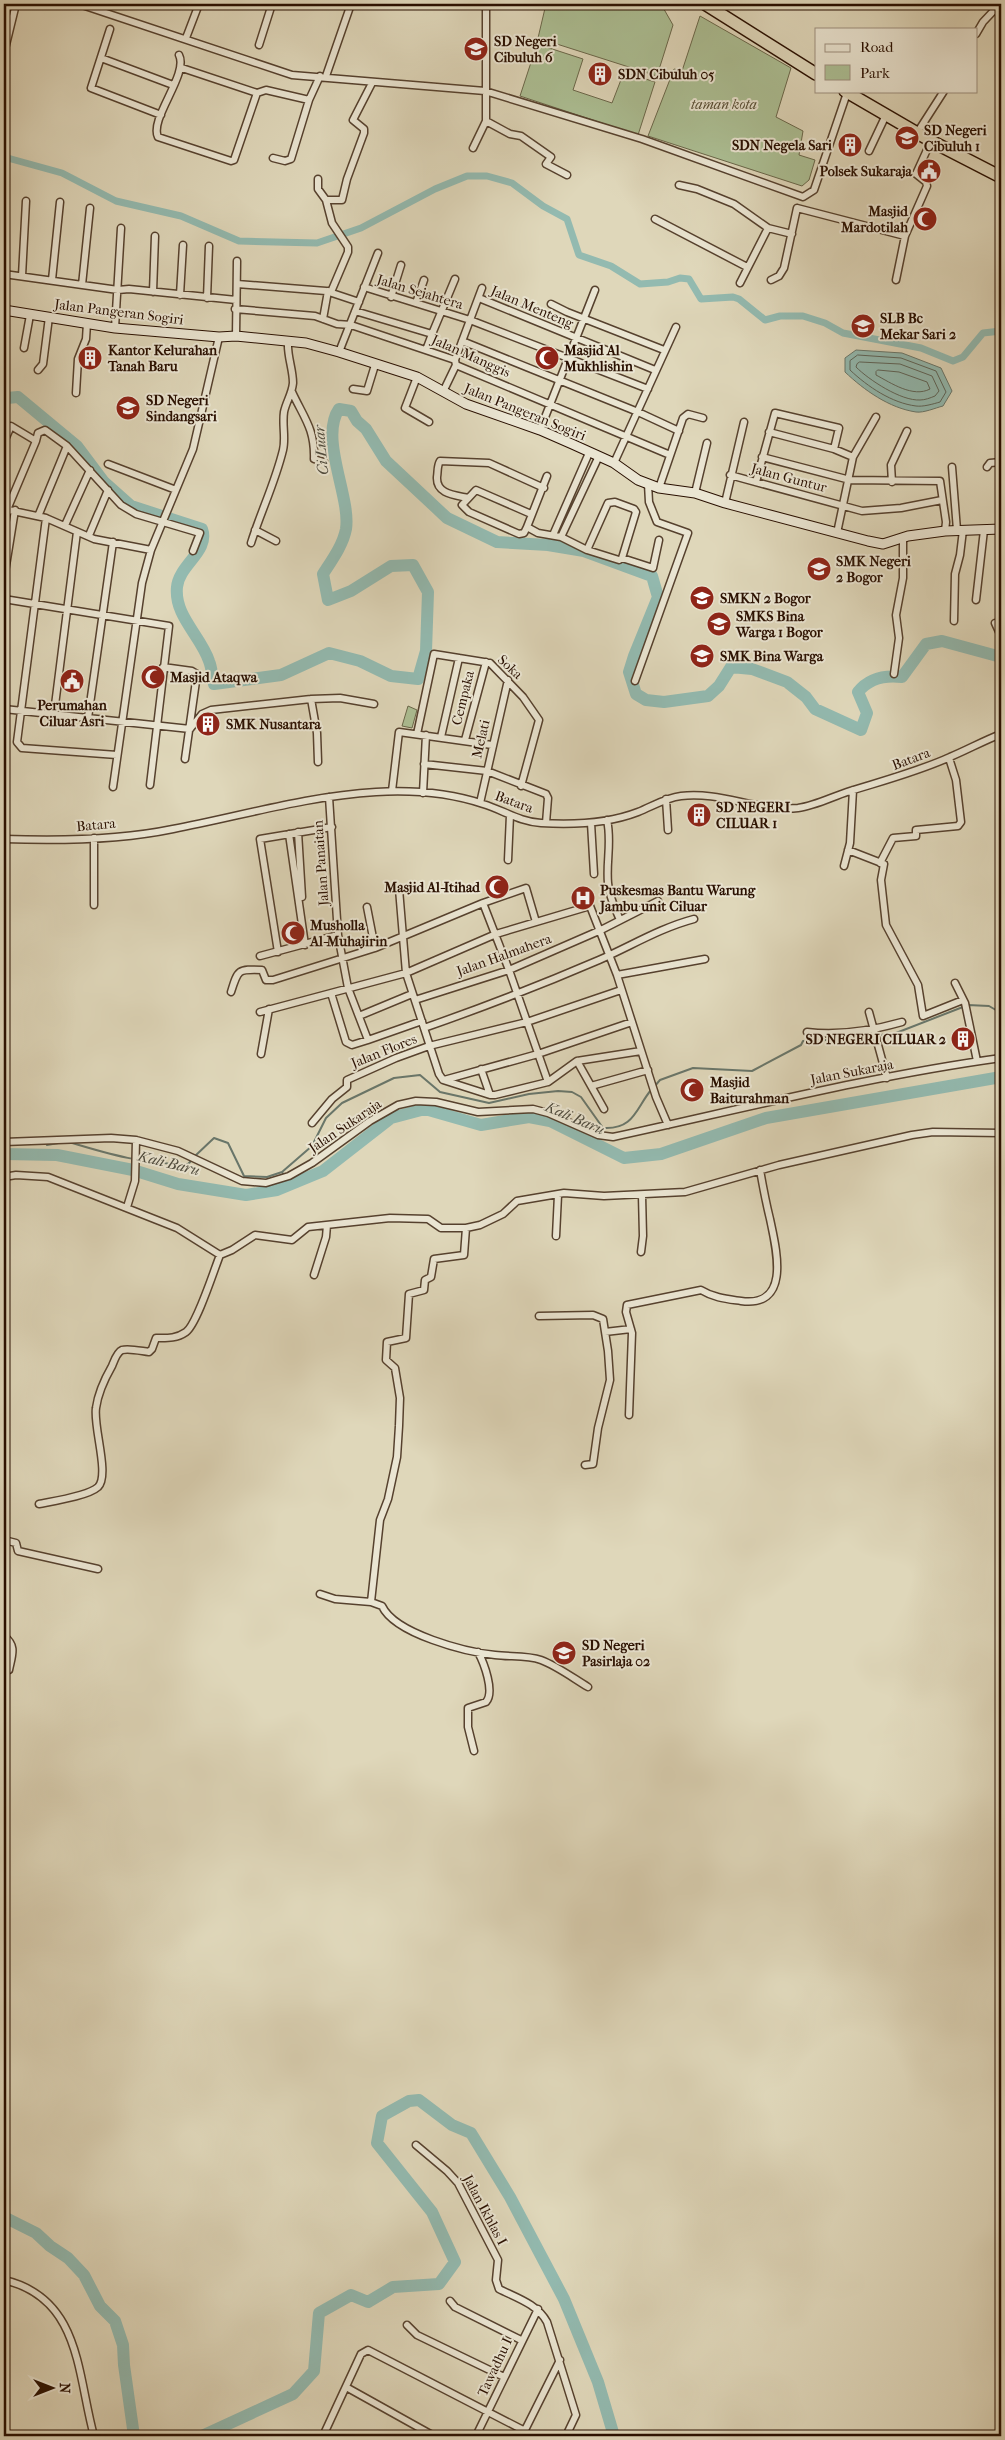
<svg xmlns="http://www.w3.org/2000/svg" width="1005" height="2440" font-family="'IM FELL French Canon',serif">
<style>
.green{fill:#acbf94;stroke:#6a674a}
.water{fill:#93bab0;stroke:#69766a}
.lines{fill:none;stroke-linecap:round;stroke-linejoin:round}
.shore{stroke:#5e6458;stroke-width:1}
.stream{stroke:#69766a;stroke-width:2}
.canal{stroke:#93bab0;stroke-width:7}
.river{stroke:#93bab0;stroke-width:12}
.street-casing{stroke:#56412e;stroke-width:9}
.secondary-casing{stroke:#290f00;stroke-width:11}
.highway-casing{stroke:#290f00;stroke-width:14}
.street{stroke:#eae5d2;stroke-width:6}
.secondary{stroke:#eae5d2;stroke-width:9}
.highway{stroke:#dfd7ba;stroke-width:11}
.labels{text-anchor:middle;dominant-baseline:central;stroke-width:4;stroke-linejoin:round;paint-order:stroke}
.poi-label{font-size:14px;font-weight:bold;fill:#290f00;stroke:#eae5d2;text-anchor:start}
.park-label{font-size:14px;font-style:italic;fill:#574d34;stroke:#eae5d2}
.street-label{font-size:14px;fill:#290f00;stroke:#eae5d2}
.water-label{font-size:15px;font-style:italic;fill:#4e4b3e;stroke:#eae5d2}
</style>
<rect width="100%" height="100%" fill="#dfd7ba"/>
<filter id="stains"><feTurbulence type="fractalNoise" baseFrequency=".004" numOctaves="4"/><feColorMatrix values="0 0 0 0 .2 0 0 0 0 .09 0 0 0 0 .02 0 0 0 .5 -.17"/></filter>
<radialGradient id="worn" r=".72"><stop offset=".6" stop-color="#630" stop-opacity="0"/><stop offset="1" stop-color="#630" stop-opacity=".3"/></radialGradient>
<path class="green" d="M546 4H661L673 25 657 76 538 38Z
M700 16 791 68 776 117 803 131 799 155 815 160 809 180 802 186 648 136 674 69 682 71Z
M537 44 583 59 573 90 612 103 624 72 655 82 638 135 520 96Z
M408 706 417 710 412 728 402 726Z"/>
<path class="water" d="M856 350 902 353 941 368 952 391 943 406C935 408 924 413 916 412 889 408 864 390 845 372V358Z"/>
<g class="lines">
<path class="shore" d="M858 355 901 358 936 371 946 392 940 402C933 404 923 407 916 406 892 403 868 387 850 370V361Z
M860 362 900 364 932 376 939 391 935 396C930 398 925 400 920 400 901 401 869 380 856 367L857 364Z
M878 370 899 372 927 382 930 389C913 398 891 383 876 375V372Z"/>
<path class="stream" d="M654 1087 660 1080 693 1068 752 1071 801 1045 803 1041 850 1039 896 1033 968 1005 989 1006 1001 1013
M69 1142C108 1154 147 1165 188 1164L192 1160
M47 1145 64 1142
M195 1156 214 1138 228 1143 244 1176 267 1177 282 1172 312 1146 326 1118 342 1103 394 1078 420 1075 440 1092 489 1103 529 1094 558 1091 572 1092 581 1097 603 1128C634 1130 636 1108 651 1090
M282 1172 290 1185"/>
<path class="canal" d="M4 157 62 173 116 201 181 216 239 241 317 243 361 228 435 189 467 176H487L512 183 543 206 567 219 579 255 611 266 640 284 668 282 680 278 689 279 701 299 733 297 739 299 765 320 780 316H803L825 323 843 333 921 348 953 361 963 357 983 333 1001 331"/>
<path class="river" d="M4 403 7 398 18 397 77 446 104 482 131 506 202 529C210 551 179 565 177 587 174 616 201 636 209 661 212 668 212 677 214 684L281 675 329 653 360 661 391 676 418 679 426 651 428 592 413 565 391 566 351 591 328 600 323 574C332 560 343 545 346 529 351 497 319 438 339 409L351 411 357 421 366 429 386 461 447 518 497 542 548 545 584 551 652 576 658 597 634 656 629 672 636 694 646 700 664 702 708 696 719 686 731 667 752 669 787 682 806 697 815 709 861 730 867 713 858 692C869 678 885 675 902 677L926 644 942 641 1001 657
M4 1154 57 1155 133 1170 178 1184 246 1195 277 1190 323 1171 391 1118 425 1109 481 1125 529 1117 550 1121 624 1158 661 1154 766 1118 1001 1077
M4 2217 36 2233 50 2246 68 2258 84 2275 100 2306 115 2321 123 2345 124 2365 134 2436
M202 2436 293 2394 314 2371 319 2313 351 2295 368 2302 393 2287 439 2284 455 2262 432 2212 377 2143 382 2116 409 2101 419 2100 452 2125 471 2133 510 2197 564 2299 598 2382 614 2436"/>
<defs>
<path id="street" d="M79 4 292 75 485 91 642 139 803 197 814 190 847 93
M110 29 91 88 161 115
M976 34 983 22 1000 4
M186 38 199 4
M259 45 272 4
M5 49 16 4
M179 55C189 74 149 119 158 137L231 161 234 160 257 93 266 90 309 100
M101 58 173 85
M182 68 257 93
M326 76 351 4
M486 121 510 134 521 136 551 157 546 164 567 175
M917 133 944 91
M473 148 486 121V4
M869 151 886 115
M273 158 285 161 291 159 309 100 320 76
M318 179V189L326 200 332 223 348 247V252L331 292
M679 185 697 189 734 204 768 228 792 234
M326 200H342L347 179 364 133V129L353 120 372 83
M655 219 747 267
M4 274 118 290 129 289 236 300
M22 276 26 201
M52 280 60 202
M771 280 779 276 784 268 797 208 905 236
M896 280 905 236 927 186 926 182 916 174 931 141
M740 283 768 228
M237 284 326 291 359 302
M82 285 90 208
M364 287 470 320 648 389
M153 292 155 236
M180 295 183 245
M391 297 401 265
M207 298 209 246
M479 298 655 370
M416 303 424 280
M551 304 567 312 664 350
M235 309 315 316 337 324 351 325 455 360 456 365 670 455
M355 311 432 334 455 279
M323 319 328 291
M115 328 121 228
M236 336 237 261
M462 341 638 412 679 431
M24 348 30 315
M426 350 432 334
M339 352 378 253
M455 360 482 288
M38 370 43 364 49 317
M417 377 405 408 429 422
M353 389 367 391 375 365
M292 392C304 418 315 429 314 459L324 462
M443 392 456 365
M76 393 78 359 86 339 87 323
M540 430 595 290
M769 432 834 449 853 457 837 533
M4 442 11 426 36 441 38 433 45 430 67 446 121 505 136 514 200 533 193 551
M762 457 850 480 940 481 946 522 945 531
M853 457 876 417
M614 463 676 327
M108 464 176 490
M952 467 957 530
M987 467 990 463 1001 462
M730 475 862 511 901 508 942 500
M756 482 775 413 839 428 834 449
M892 482 891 465 907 431
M659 488 683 418 688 414 703 418
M695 493 707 443
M468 498C454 495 436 494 437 477 438 471 437 466 440 461L489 463 544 488
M725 503 744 422
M9 505 36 441
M4 509 46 518 94 539 151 550
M39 514 67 446
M531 514 476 490 462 505 469 512 519 534 524 533 527 527 538 533 561 537 587 550 619 560 622 558 653 568 659 540
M46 518 17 742 22 748 117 755
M66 523 90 470
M527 527 547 476
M255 530 276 541
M90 533 108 490
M553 535 589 453
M561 537 599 456
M251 543C261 511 275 483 283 450 286 438 282 425 284 412 286 402 292 394 293 383 293 369 287 356 288 342
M587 550 608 503 615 502 634 509 636 512 622 558
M4 578 15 510
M1001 585V584
M4 599 169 626 150 785
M976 600 984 530
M954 621 955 574 960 555 963 530
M995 623 1001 636
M163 667 192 671 197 674 185 759
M894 674 899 638 896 615 903 578V538
M635 681 688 533 657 522 649 502 648 484
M311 699 317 733 318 762
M4 709 190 729
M54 713 77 532
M88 718 113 542
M190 729 202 714 211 710 311 699 340 698 374 704
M417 734 434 654 490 663 523 697 539 720 521 786
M441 737 459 658
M465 740 486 662
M424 764 487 771 546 794 548 798 546 823
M113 787 142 583 151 550 193 449 219 337
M392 791 399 732 492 745
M423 793 426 735
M329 797 338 935 348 988 368 1040 422 1021
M666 799 668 830
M480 803 508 680
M607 820C612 842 606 861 608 883 609 897 615 908 620 920
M591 823 594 874
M298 832 302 897
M289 834 305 945
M94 838V905
M4 839C58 841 120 840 173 829 241 816 307 796 376 792 411 790 450 793 483 804 503 810 520 822 541 823 574 825 607 824 638 812 653 806 665 798 681 796 721 791 758 812 798 808 814 806 832 797 847 792 882 781 917 772 950 757 967 750 983 741 1001 734
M848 850 884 864 881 880 886 925 918 985 923 1016 963 1000
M508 860 510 815
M880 863 893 838 916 836V830L958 826 961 822 956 780 949 758
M844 866 850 843 853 790
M399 889 406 973 439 1074 443 1080 490 1095
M483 903 526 888 536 922
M367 907 375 948
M278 952 260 839 332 827
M260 956 338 935
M617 975 705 959
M955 983 965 1003 977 1061
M231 992C238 969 238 969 262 970L266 980H273L375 948 483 903 509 970 548 1082
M331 993 346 1042 352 1045 368 1040
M415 1000 509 970 601 930 658 901
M260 1012 406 973 496 934 590 906 617 975 656 1097 668 1125
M869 1012 887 1078
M359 1016 412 994
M424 1028C484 1007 541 985 599 960 631 946 660 928 694 919
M807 1032C840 1036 870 1031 902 1022
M261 1054 269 1009
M577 1061 604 1109
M481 1069 490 1095H495L548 1082 577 1061 641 1051
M444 1080 538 1054 632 1022
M591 1086 648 1070
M312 1123 332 1099 347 1087V1080L396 1058 429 1046 527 1022 621 990
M4 1142 111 1138 136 1140 178 1151 242 1181 266 1183 289 1176 312 1163 370 1121 398 1105 416 1101 436 1102 478 1112 533 1109 548 1113 598 1135 613 1137C742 1109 870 1076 1001 1058
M4 1177 16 1175 48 1177 177 1228 220 1255 232 1250 255 1235 292 1240 308 1227 390 1218 428 1219 441 1228H466L480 1225 503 1214 517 1201 564 1193 604 1196 685 1192 779 1165 912 1135 933 1132 1001 1133
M127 1207 135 1181 136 1140
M466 1228 464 1255 434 1259 431 1277 425 1280 424 1290 409 1294 406 1338 387 1342 386 1360 395 1368 400 1398 399 1426 397 1457 388 1499 380 1520 371 1602 382 1606C395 1634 466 1652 495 1655 510 1657 527 1655 541 1660 557 1666 573 1678 588 1687
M556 1236 558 1195
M641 1252 643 1236 642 1195
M314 1275 326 1237 327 1225
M539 1316 593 1315 603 1319 608 1351 610 1380 598 1428 593 1464 585 1465
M605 1332 631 1329
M629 1415 632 1333 626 1312 627 1305 701 1290C714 1298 727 1299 741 1301 792 1308 776 1248 770 1219 766 1203 763 1187 760 1170
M39 1504C54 1501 88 1496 98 1487 110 1475 93 1427 96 1408 98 1393 104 1380 112 1366 114 1361 117 1352 122 1350 129 1348 141 1351 149 1352L152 1349 156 1338C166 1338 176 1339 186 1332 197 1324 214 1270 220 1255
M4 1540 16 1543 18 1551 98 1569
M320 1594 335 1599 371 1602
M4 1636C17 1646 12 1655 9 1670
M474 1751 468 1727V1708L486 1702C495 1692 484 1663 478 1652
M416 2145 447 2171 458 2183 498 2260 496 2280 499 2289C517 2298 537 2304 547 2322L576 2415 566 2436
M4 2280C81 2298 77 2374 94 2436
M450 2301 455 2307 521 2340
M407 2325 417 2335 504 2377
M346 2387 434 2436
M323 2436 361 2354 368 2350 525 2431
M476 2436 538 2309
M522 2436 560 2360"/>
<path id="secondary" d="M4 310 115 328 219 337 236 336 306 343 339 352 417 377 466 404 540 430 572 444 614 463 638 480 659 488 695 493 725 503 868 541 883 544 908 536 945 531 1001 529"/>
<path id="highway" d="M705 4 816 74
M845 91 931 141 1001 177"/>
</defs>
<use href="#street" class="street-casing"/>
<use href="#secondary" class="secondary-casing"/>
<use href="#highway" class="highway-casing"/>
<use href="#street" class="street"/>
<use href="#secondary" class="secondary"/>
<use href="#highway" class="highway"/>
</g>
<defs>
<symbol id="school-disc" viewBox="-11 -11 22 22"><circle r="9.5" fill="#8f2418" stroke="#eae5d2"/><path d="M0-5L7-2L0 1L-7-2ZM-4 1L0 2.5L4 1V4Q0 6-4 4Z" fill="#fff"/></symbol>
<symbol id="building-disc" viewBox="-11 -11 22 22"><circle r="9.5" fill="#8f2418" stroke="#eae5d2"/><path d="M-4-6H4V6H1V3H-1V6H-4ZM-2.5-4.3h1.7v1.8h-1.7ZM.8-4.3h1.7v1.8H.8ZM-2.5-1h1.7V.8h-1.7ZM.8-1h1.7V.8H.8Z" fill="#fff"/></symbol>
<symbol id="civic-disc" viewBox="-11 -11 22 22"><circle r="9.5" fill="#8f2418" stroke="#eae5d2"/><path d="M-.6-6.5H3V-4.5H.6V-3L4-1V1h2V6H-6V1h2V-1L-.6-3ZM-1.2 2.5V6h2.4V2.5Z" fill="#fff"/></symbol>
<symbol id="mosque-disc" viewBox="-11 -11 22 22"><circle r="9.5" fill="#8f2418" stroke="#eae5d2"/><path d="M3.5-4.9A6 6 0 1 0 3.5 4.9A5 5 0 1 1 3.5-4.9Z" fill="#fff"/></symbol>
<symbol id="hospital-disc" viewBox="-11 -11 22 22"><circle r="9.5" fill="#8f2418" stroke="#eae5d2"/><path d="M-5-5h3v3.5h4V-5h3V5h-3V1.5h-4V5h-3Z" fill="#fff"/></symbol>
</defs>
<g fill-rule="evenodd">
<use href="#school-disc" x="462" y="35" width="28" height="28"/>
<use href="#building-disc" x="586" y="60" width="28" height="28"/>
<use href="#school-disc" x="893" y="124" width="28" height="28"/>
<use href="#building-disc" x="836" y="131" width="28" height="28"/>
<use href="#civic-disc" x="915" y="157" width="28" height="28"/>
<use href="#mosque-disc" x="911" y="205" width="28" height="28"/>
<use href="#school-disc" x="849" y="312" width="28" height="28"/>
<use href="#building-disc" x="76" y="344" width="28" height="28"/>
<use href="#mosque-disc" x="533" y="344" width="28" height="28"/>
<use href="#school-disc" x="114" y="394" width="28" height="28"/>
<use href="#school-disc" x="805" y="555" width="28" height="28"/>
<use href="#school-disc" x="688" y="584" width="28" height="28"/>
<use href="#school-disc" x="705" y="610" width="28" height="28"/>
<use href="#school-disc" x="688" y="642" width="28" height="28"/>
<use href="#mosque-disc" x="139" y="663" width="28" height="28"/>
<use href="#civic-disc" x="58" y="667" width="28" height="28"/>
<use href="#building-disc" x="194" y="710" width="28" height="28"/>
<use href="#building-disc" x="685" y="801" width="28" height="28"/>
<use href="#mosque-disc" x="483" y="873" width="28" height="28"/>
<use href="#hospital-disc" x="569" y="884" width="28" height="28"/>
<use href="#mosque-disc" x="279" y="919" width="28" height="28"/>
<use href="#building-disc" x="949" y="1025" width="28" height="28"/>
<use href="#mosque-disc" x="678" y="1076" width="28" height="28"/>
<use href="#school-disc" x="550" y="1639" width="28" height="28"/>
</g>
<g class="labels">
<g class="poi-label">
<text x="494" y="41">SD Negeri<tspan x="494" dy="16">Cibuluh 6</tspan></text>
<text x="618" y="74">SDN Cibuluh 05</text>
<text x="924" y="130">SD Negeri<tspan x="924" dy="16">Cibuluh 1</tspan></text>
<text x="832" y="145" text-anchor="end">SDN Negela Sari</text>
<text x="912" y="171" text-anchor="end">Polsek Sukaraja</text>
<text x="908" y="211" text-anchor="end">Masjid<tspan x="908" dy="16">Mardotilah</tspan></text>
<text x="880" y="318">SLB Bc<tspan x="880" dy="16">Mekar Sari 2</tspan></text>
<text x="108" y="350">Kantor Kelurahan<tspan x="108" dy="16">Tanah Baru</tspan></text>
<text x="564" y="350">Masjid Al<tspan x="564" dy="16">Mukhlishin</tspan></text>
<text x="146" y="400">SD Negeri<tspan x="146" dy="16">Sindangsari</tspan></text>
<text x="836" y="561">SMK Negeri<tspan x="836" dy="16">2 Bogor</tspan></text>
<text x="720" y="598">SMKN 2 Bogor</text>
<text x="736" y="616">SMKS Bina<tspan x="736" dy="16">Warga 1 Bogor</tspan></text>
<text x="720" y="656">SMK Bina Warga</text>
<text x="170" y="677">Masjid Ataqwa</text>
<text x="72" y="705" text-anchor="middle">Perumahan<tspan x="72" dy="16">Ciluar Asri</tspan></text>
<text x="226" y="724">SMK Nusantara</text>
<text x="716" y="807">SD NEGERI<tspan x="716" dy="16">CILUAR 1</tspan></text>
<text x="480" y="887" text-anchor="end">Masjid Al-Itihad</text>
<text x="600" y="890">Puskesmas Bantu Warung<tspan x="600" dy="16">Jambu unit Ciluar</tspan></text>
<text x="310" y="925">Musholla<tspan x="310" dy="16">Al-Muhajirin</tspan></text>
<text x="946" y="1039" text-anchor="end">SD NEGERI CILUAR 2</text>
<text x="710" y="1082">Masjid<tspan x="710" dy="16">Baiturahman</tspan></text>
<text x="582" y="1645">SD Negeri<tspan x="582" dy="16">Pasirlaja 02</tspan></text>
</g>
<g class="park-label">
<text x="724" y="104">taman kota</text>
</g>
<g class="street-label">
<text transform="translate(420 292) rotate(17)">Jalan Sejahtera</text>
<text transform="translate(532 307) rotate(23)">Jalan Menteng</text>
<text transform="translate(119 312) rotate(7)">Jalan Pangeran Sogiri</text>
<text transform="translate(471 356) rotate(24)">Jalan Manggis</text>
<text transform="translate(525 412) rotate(22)">Jalan Pangeran Sogiri</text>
<text transform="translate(789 478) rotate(15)">Jalan Guntur</text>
<text transform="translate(510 667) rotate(43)">Soka</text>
<text transform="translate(463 698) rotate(-76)">Cempaka</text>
<text transform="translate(481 739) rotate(-77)">Melati</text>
<text transform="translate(911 759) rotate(-21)">Batara</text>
<text transform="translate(514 802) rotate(20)">Batara</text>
<text transform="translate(96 825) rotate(-5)">Batara</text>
<text transform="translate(321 863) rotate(-94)">Jalan Panaitan</text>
<text transform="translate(504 955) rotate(-20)">Jalan Halmahera</text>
<text transform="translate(384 1051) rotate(-22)">Jalan Flores</text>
<text transform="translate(852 1072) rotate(-11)">Jalan Sukaraja</text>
<text transform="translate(345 1126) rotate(-34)">Jalan Sukaraja</text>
<text transform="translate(485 2210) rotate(62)">Jalan Ikhlas I</text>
<text transform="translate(495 2367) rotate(-65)">Tawadhu I</text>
</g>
<g class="water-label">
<text transform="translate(321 450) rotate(-95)">Ci Luar</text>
<text transform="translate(575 1118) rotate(23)">Kali Baru</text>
<text transform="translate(169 1163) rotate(14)">Kali Baru</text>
</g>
</g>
<rect width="1005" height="2440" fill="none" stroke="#dfd7ba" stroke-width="20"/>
<rect x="5" y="5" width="995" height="2430" fill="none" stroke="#290f00" stroke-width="2.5"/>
<rect x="10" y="10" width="985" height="2420" fill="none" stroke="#290f00"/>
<rect x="815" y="28" width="162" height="65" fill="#eae5d2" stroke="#9d8f7e"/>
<rect x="825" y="44" width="25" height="8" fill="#eae5d2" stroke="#9d8f7e"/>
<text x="860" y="52" font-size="15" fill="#290f00">Road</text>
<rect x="825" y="65" width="25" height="15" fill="#acbf94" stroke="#9d8f7e"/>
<text x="860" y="78" font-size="15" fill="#290f00">Park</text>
<g transform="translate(52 2388) rotate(90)" stroke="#eae5d2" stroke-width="4" paint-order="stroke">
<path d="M0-4L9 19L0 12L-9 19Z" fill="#290f00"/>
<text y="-8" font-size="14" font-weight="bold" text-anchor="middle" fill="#290f00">N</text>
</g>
<rect width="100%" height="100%" filter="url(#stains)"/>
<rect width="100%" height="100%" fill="url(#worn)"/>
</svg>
